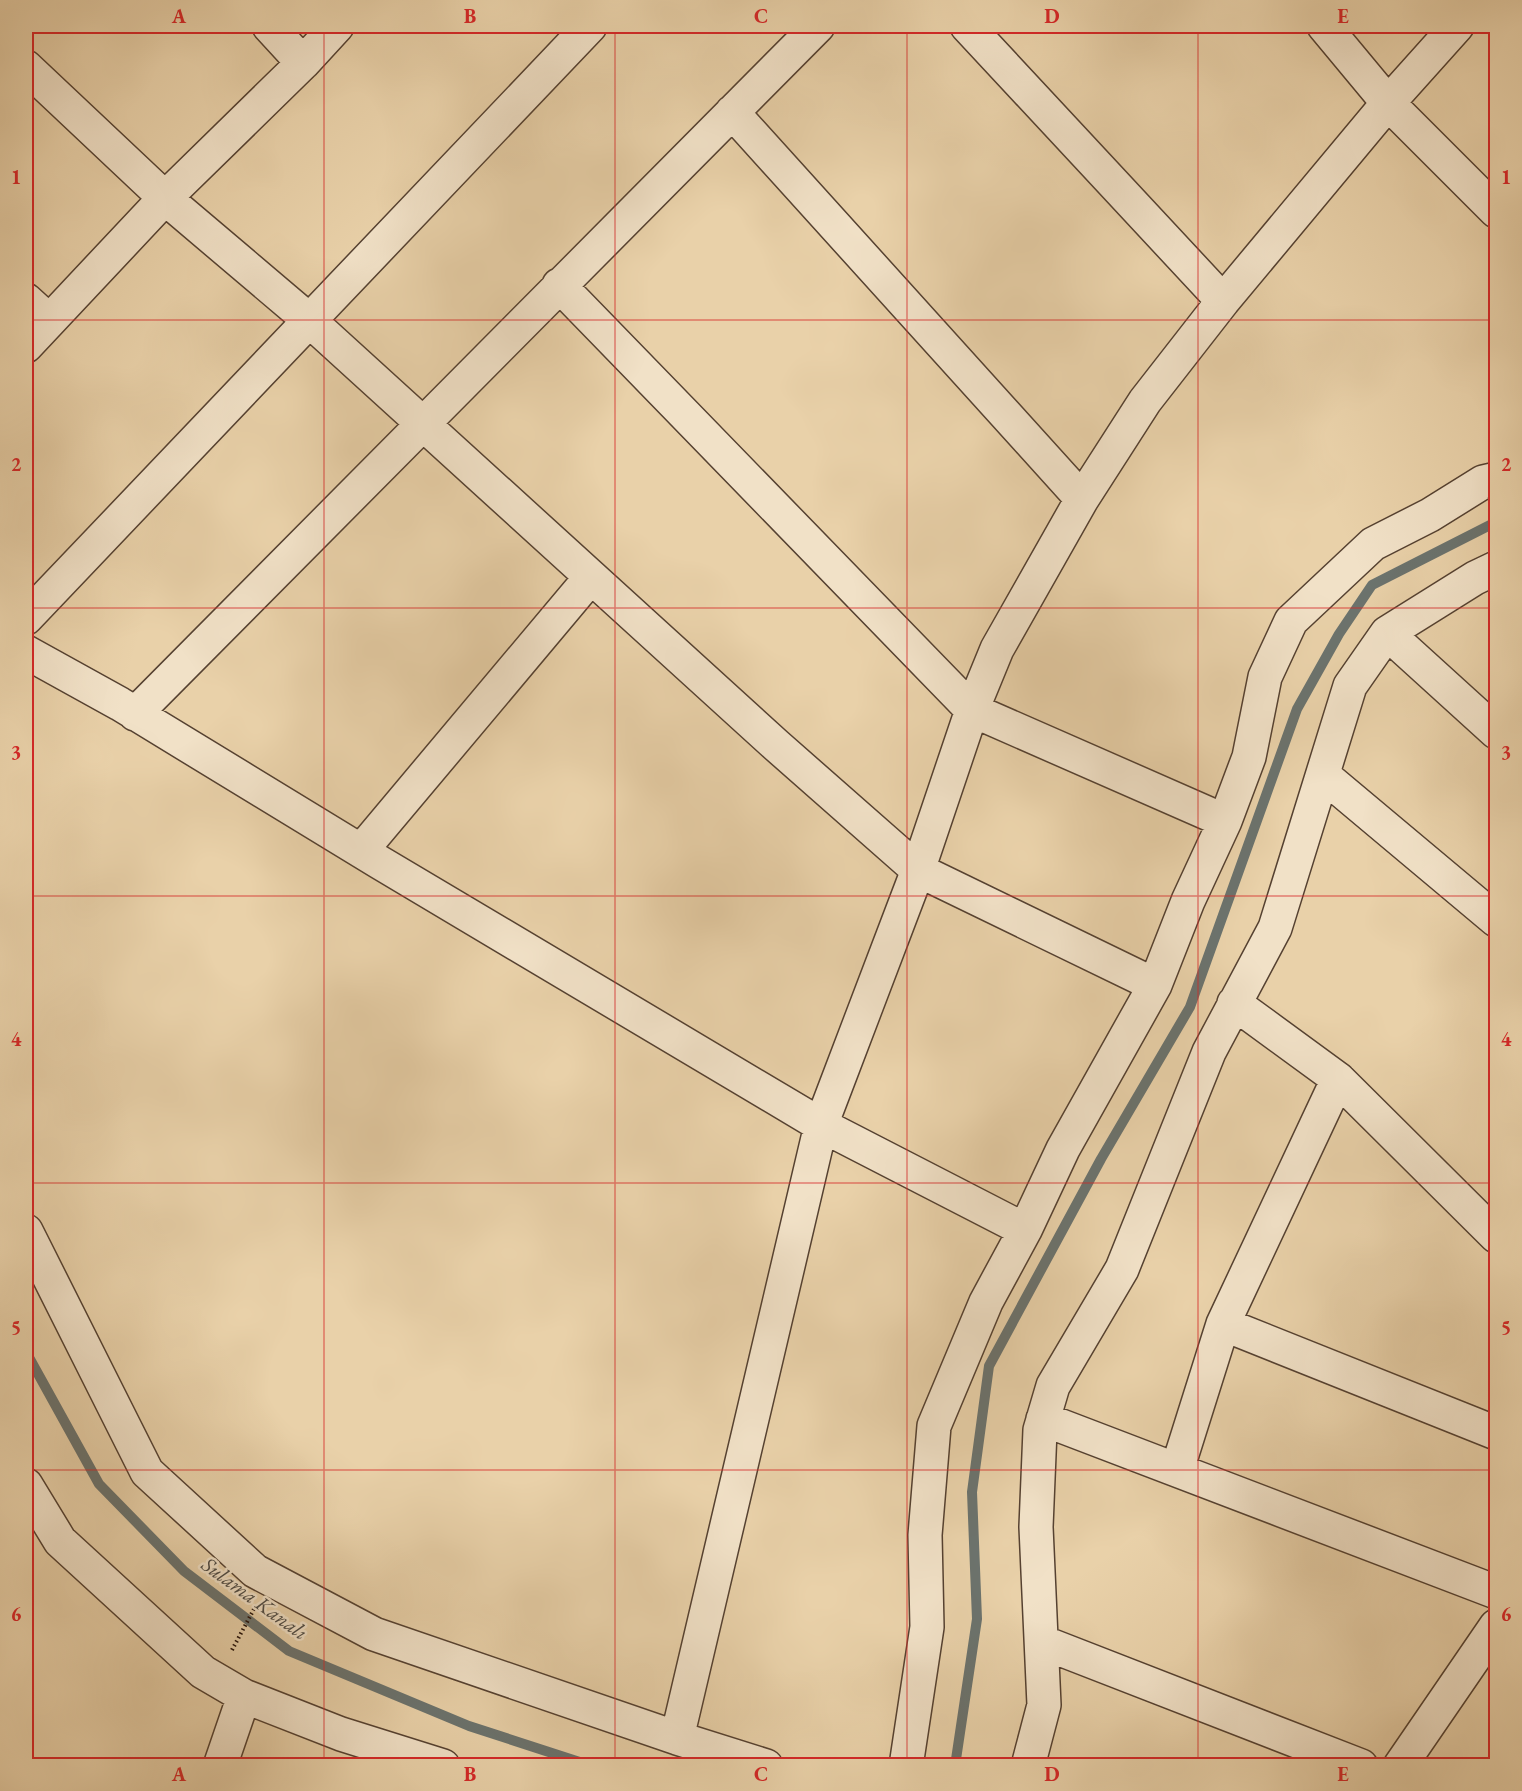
<svg xmlns="http://www.w3.org/2000/svg" width="1522" height="1791" font-family="'EB Garamond',serif">
<style>
.lines{fill:none;stroke-linecap:round;stroke-linejoin:round}
.stream{stroke:#6b736e;stroke-width:10}
.minor-casing{stroke:#554131;stroke-width:36}
.path{stroke:#241109;stroke-width:4;stroke-dasharray:1.5 3;stroke-linecap:butt}
.minor{stroke:#f1e1c7;stroke-width:33}
.grid{fill:none;stroke:#d62828;stroke-width:1.5;stroke-opacity:0.55}
.labels{text-anchor:middle;dominant-baseline:central;stroke-width:5;stroke-linejoin:round;paint-order:stroke}
.water-label{font-size:21px;font-style:italic;fill:#4d4a44;stroke:#f1e1c7}
.neatline{fill:none;stroke:#d62828;stroke-width:2}
.grid-label{font-size:20px;text-anchor:middle;font-weight:bold;fill:#d62828}
</style>
<rect width="100%" height="100%" fill="#e9d1a9"/>
<filter id="stains"><feTurbulence type="fractalNoise" baseFrequency=".00333" numOctaves="4"/><feColorMatrix values="0 0 0 0 .2 0 0 0 0 .09 0 0 0 0 .02 0 0 0 .5 -.17"/></filter>
<radialGradient id="worn" r=".72"><stop offset=".6" stop-color="#630" stop-opacity="0"/><stop offset="1" stop-color="#630" stop-opacity=".3"/></radialGradient>
<g class="lines">
<path class="stream" d="M26 1352 99 1484 184 1571 289 1651 469 1726 592 1766
M955 1766 977 1619 972 1492 989 1366 1101 1159 1190 1007 1297 709 1339 634 1372 585 1496 522"/>
<defs>
<path id="minor" d="M269 26 303 63
M967 26 1223 301
M1324 26 1388 103 1496 211
M26 67 165 198 310 321 776 745 918 870 1155 985
M732 112 1082 499
M559 285 972 710 1225 821
M26 300 48 320
M26 346 165 198 303 63 337 26
M26 618 590 26
M1387 633 1496 732
M26 652 120 704 379 862 821 1125 1025 1230
M135 714 818 26
M1323 775 1496 920
M361 851 591 577
M1234 1003 1338 1079 1496 1236
M26 1231 147 1472 255 1571 374 1634 677 1738 766 1766
M1223 1324 1496 1433
M1043 1419 1496 1592
M1177 1470 1223 1324 1338 1079
M26 1485 60 1541 203 1672 244 1696 341 1734 443 1766
M1042 1642 1361 1766
M677 1738 821 1125 918 870 972 710 997 649 1082 499 1145 401 1223 301 1388 103 1457 26
M220 1766 244 1696
M906 1766 927 1627 925 1535 934 1426 986 1302 1025 1230 1063 1149 1155 985 1188 901 1225 821 1249 757 1265 677 1291 621 1373 544 1430 515 1483 482 1496 479
M1028 1766 1044 1705 1036 1527 1040 1430 1053 1386 1122 1269 1209 1052 1275 928 1350 686 1387 633 1475 578 1496 568
M1400 1766 1496 1626"/>
</defs>
<use href="#minor" class="minor-casing"/>
<path class="path" d="M232 1650 254 1609"/>
<use href="#minor" class="minor"/>
</g>
<path class="grid" d="M324 26V1766M615 26V1766M907 26V1766M1198 26V1766M26 320H1496M26 608H1496M26 896H1496M26 1183H1496M26 1470H1496"/>
<g class="labels">
<g class="water-label">
<text transform="translate(255 1598) rotate(36)">Sulama Kanalı</text>
</g>
</g>
<rect width="1522" height="1791" fill="none" stroke="#e9d1a9" stroke-width="66"/>
<rect x="33" y="33" width="1456" height="1725" class="neatline"/>
<g class="grid-label">
<text x="179" y="23">A</text>
<text x="470" y="23">B</text>
<text x="761" y="23">C</text>
<text x="1052" y="23">D</text>
<text x="1343" y="23">E</text>
<text x="16" y="184">1</text>
<text x="1506" y="184">1</text>
<text x="16" y="471">2</text>
<text x="1506" y="471">2</text>
<text x="16" y="759">3</text>
<text x="1506" y="759">3</text>
<text x="16" y="1046">4</text>
<text x="1506" y="1046">4</text>
<text x="16" y="1334">5</text>
<text x="1506" y="1334">5</text>
<text x="16" y="1621">6</text>
<text x="1506" y="1621">6</text>
<text x="179" y="1781">A</text>
<text x="470" y="1781">B</text>
<text x="761" y="1781">C</text>
<text x="1052" y="1781">D</text>
<text x="1343" y="1781">E</text>
</g>
<rect width="100%" height="100%" filter="url(#stains)"/>
<rect width="100%" height="100%" fill="url(#worn)"/>
</svg>
